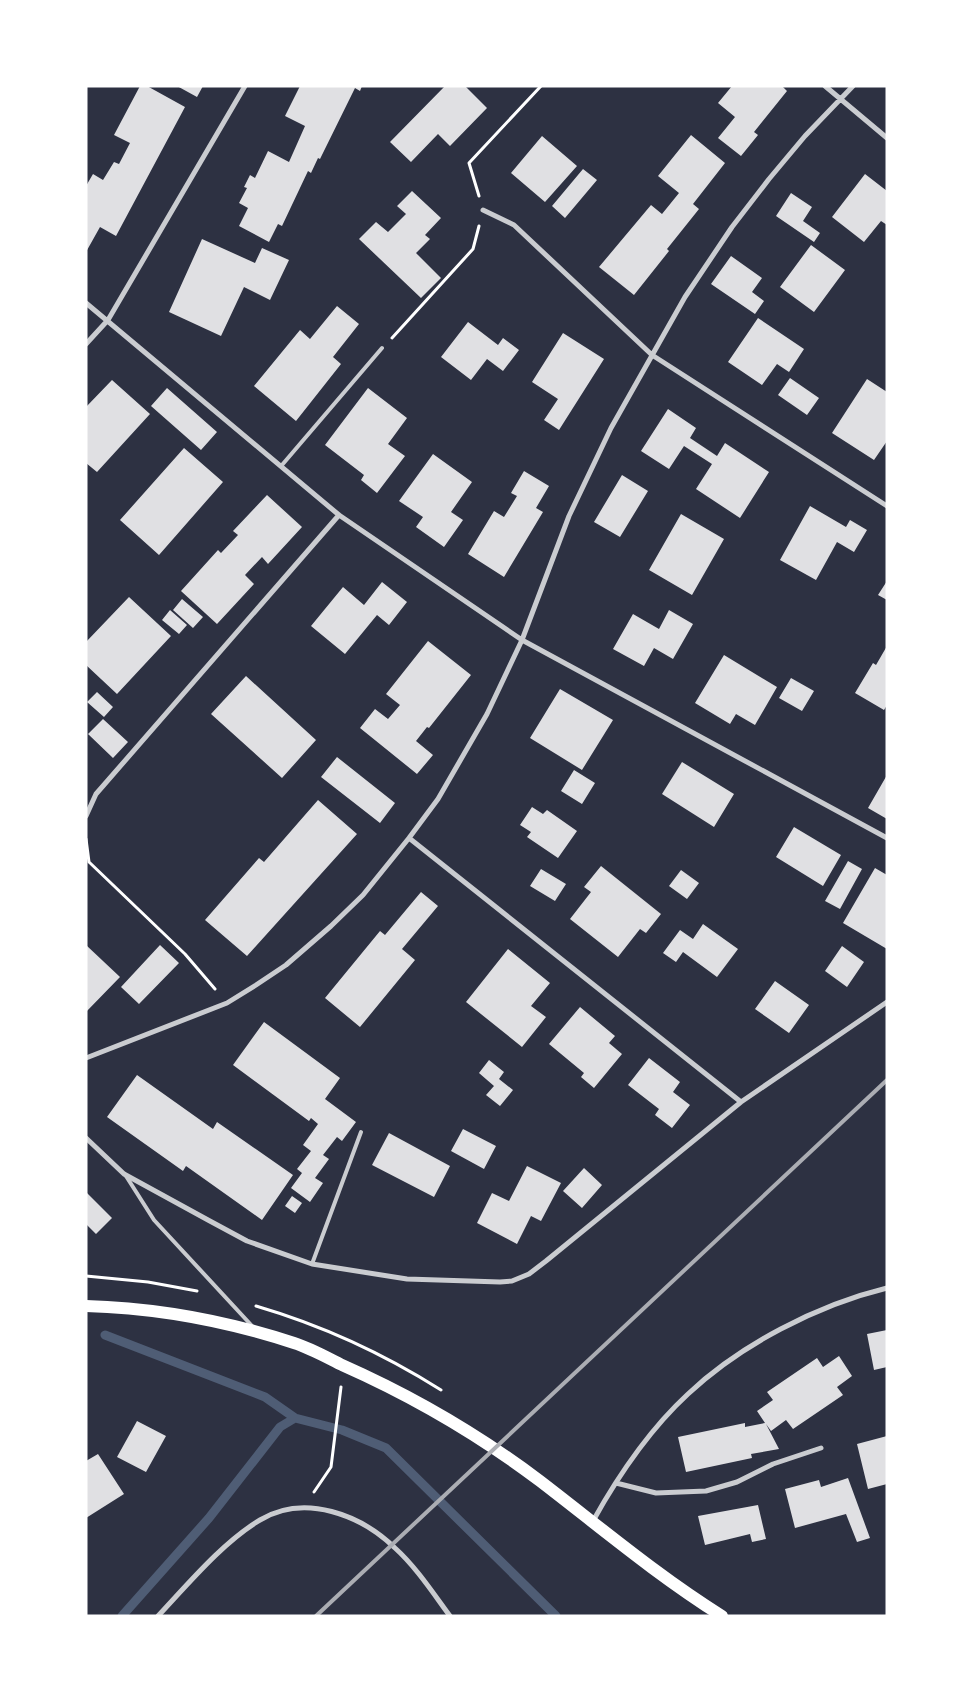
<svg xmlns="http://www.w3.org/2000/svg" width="973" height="1702" font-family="'PT Sans',sans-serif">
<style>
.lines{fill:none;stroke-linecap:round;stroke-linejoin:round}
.stream{stroke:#4f5d75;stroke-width:9}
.building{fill:#e0e0e3}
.path{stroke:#fff;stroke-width:3}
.service{stroke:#caccd0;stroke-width:4}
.minor{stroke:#caccd0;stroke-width:5}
.primary{stroke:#fff;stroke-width:12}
.rail{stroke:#abadb3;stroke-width:4}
</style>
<rect width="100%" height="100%" fill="#2d3142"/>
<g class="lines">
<path class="stream" d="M105 1335 265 1397 295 1418
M122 1616 209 1518 280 1427 295 1418 342 1430 386 1448 556 1616"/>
</g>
<path class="building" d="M140 86H147L185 107 116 236 100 227 86 252V186L93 174 103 180 114 162 119 164 130 143 114 135Z
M177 86H203L197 97Z
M300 86H362L360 91 355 88 320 159 318 158 311 173 308 171 282 226 278 224 269 242 239 226 248 208 239 203 247 188 244 187 250 175 255 178 268 151 289 162 305 126 285 116Z
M445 86H465L487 108 450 146 438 134 411 162 390 142Z
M732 86H782L787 91 754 132 758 135 741 156 718 138 735 117 718 103Z
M691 135 725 163 693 204 699 209 667 249 669 251 634 295 599 267 651 205 662 214 679 193 658 176Z
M542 136 577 166 545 202 511 173Z
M583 169 597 180 565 218 552 206Z
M865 174 887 191V225L881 221 864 242 832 217Z
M412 191 441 218 425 235 430 239 416 253 441 278 421 298 359 239 376 222 388 232 406 214 397 206Z
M791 193 812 207 803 221 820 233 814 242 776 216Z
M202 239 255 263 262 248 289 260 270 300 244 287 221 336 169 312Z
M811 245 845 270 814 312 780 287Z
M731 256 762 278 752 292 764 301 755 314 711 284Z
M337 306 359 324 333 357 341 364 296 421 254 386 300 330 310 339Z
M758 318 804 349 789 372 777 364 762 385 728 362Z
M468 322 498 345 503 338 519 350 503 371 487 359 471 380 441 357Z
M563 333 604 359 559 430 544 420 558 399 532 382Z
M790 378 819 398 807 415 778 395Z
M867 379 887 392V441L874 460 832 433Z
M112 380 150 414 97 472 86 463V407Z
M167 388 217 432 201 450 151 406Z
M368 388 407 418 388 444 405 456 377 493 361 480 364 475 325 445Z
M668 409 696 428 690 438 717 456 725 443 769 472 740 518 696 489 712 464 684 446 669 469 641 451Z
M184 448 223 482 159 555 120 520Z
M433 454 472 482 451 512 463 520 444 547 416 527 423 517 399 501Z
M524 471 549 486 536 508 543 512 504 577 468 554 494 511 504 517 517 496 511 493Z
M622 475 648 491 620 537 594 522Z
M267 495 302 527 268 564 262 557 245 575 254 584 217 624 181 591 218 550 221 553 238 535 233 531Z
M810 506 846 527 850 520 867 530 854 552 837 542 816 580 780 560Z
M681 514 724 539 692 595 649 570Z
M887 581V600L878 595Z
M382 582 407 602 389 625 377 615 345 654 311 626 343 587 364 605Z
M129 597 171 636 117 694 86 665V642Z
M182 599 203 617 193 628 173 610Z
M170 610 187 625 179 634 162 620Z
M669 610 693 624 673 659 654 648 644 666 613 649 633 614 659 629Z
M428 641 471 675 429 728 427 727 416 741 433 755 417 774 360 728 375 709 388 719 400 705 386 694Z
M887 646V705L884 710 855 693 873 663 876 665Z
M724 655 777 687 755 725 736 714 730 724 695 703Z
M246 676 316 740 282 778 211 714Z
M791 678 814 691 802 711 779 698Z
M560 689 613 720 582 770 530 738Z
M97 692 113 707 104 717 87 702Z
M103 719 128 742 113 758 88 734Z
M337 757 395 803 380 823 321 777Z
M682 762 734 794 714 827 662 794Z
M574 770 595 783 582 804 561 791Z
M887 775V819L868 808Z
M318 800 357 834 247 956 205 920 259 858 264 862Z
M532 807 543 814 547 810 577 831 558 858 527 837 531 832 520 825Z
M794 827 841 855 823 886 776 857Z
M848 861 862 869 840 909 825 901Z
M601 866 661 914 646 933 640 929 618 957 570 919 591 892 584 887Z
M875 868 887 875V949L843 923Z
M541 869 566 884 555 901 530 886Z
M681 870 699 883 687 899 669 886Z
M421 892 438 906 402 949 415 960 360 1027 325 998 380 931 385 935Z
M703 924 738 949 717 977 683 952 676 962 663 953 680 930 693 939Z
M86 945 120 977 86 1012Z
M160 945 179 963 139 1004 121 987Z
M842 946 864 962 847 987 825 971Z
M508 949 550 983 531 1006 546 1017 522 1047 466 1002Z
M775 981 809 1005 789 1033 755 1009Z
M580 1007 615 1036 609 1043 622 1054 594 1088 581 1077 584 1073 549 1044Z
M264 1022 340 1078 325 1099 356 1122 342 1141 337 1137 323 1155 329 1159 315 1178 323 1183 310 1202 291 1188 302 1173 297 1169 311 1151 303 1145 318 1124 311 1118 309 1121 233 1065Z
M649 1058 680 1082 673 1092 690 1105 672 1128 655 1115 659 1109 628 1085Z
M489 1060 504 1072 499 1079 513 1090 500 1106 486 1095 494 1086 479 1073Z
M137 1075 213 1129 217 1122 293 1175 262 1220 186 1166 183 1171 107 1117Z
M463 1129 496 1146 484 1169 451 1151Z
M389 1133 450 1166 434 1197 372 1165Z
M527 1166 561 1183 541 1221 531 1216 517 1244 477 1223 492 1193 509 1201Z
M584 1168 602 1185 582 1208 563 1191Z
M86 1192 112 1218 96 1234 86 1224Z
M292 1196 302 1203 295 1213 285 1206Z
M887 1330V1367L874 1370 867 1334Z
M839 1356 852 1376 837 1387 843 1395 793 1429 786 1420 771 1431 766 1424 779 1449 751 1454 752 1458 686 1472 678 1437 745 1423V1427L765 1423 757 1411 773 1400 767 1392 817 1358 823 1367Z
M137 1421 166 1436 146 1472 117 1457Z
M887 1436V1484L868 1489 857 1444Z
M98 1454 124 1494 86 1518V1461Z
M848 1478 870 1538 857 1542 846 1514 795 1528 785 1489 819 1480 821 1487Z
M758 1505 766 1539 752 1542 750 1534 705 1545 698 1516Z"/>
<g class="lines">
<path class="path" d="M479 196 469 163 541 86
M392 338 473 249 479 226
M86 839 89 862 185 954 215 989
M86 1276 148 1282 197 1291
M256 1306C321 1325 384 1354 441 1390
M314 1492 331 1467 341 1387"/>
<path class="service" d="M282 465 382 348
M126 1176 154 1220 253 1327
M312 1264 361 1132"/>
<path class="minor" d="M825 86 887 138
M483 210 514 225 652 355 887 506
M86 303 339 515 522 640 887 838
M86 344 108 320 245 86
M86 816 96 794 339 515
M409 838 741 1102
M86 1058 227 1003 256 985 286 965 331 926 363 895 409 838 438 799 487 714 522 640 569 516 611 428 685 297 732 227 769 179 805 136 853 86
M86 1138 124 1174 208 1220 247 1241 312 1264 407 1279 500 1282 512 1281 529 1274 546 1261 741 1102 887 1002
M616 1483 656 1493 706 1491 737 1482 773 1464 821 1448
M593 1521C618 1476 649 1430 688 1394 740 1345 817 1305 887 1288
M158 1616C188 1584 223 1542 260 1520 305 1493 361 1515 395 1548 416 1567 433 1593 450 1616"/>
<path class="primary" d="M86 1306C156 1308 227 1321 294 1343 310 1348 326 1357 342 1365 412 1396 479 1435 540 1481 600 1527 658 1576 722 1616"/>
<path class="rail" d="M316 1616 887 1080"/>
</g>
<rect width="973" height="1702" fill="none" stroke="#ffffff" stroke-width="175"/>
</svg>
